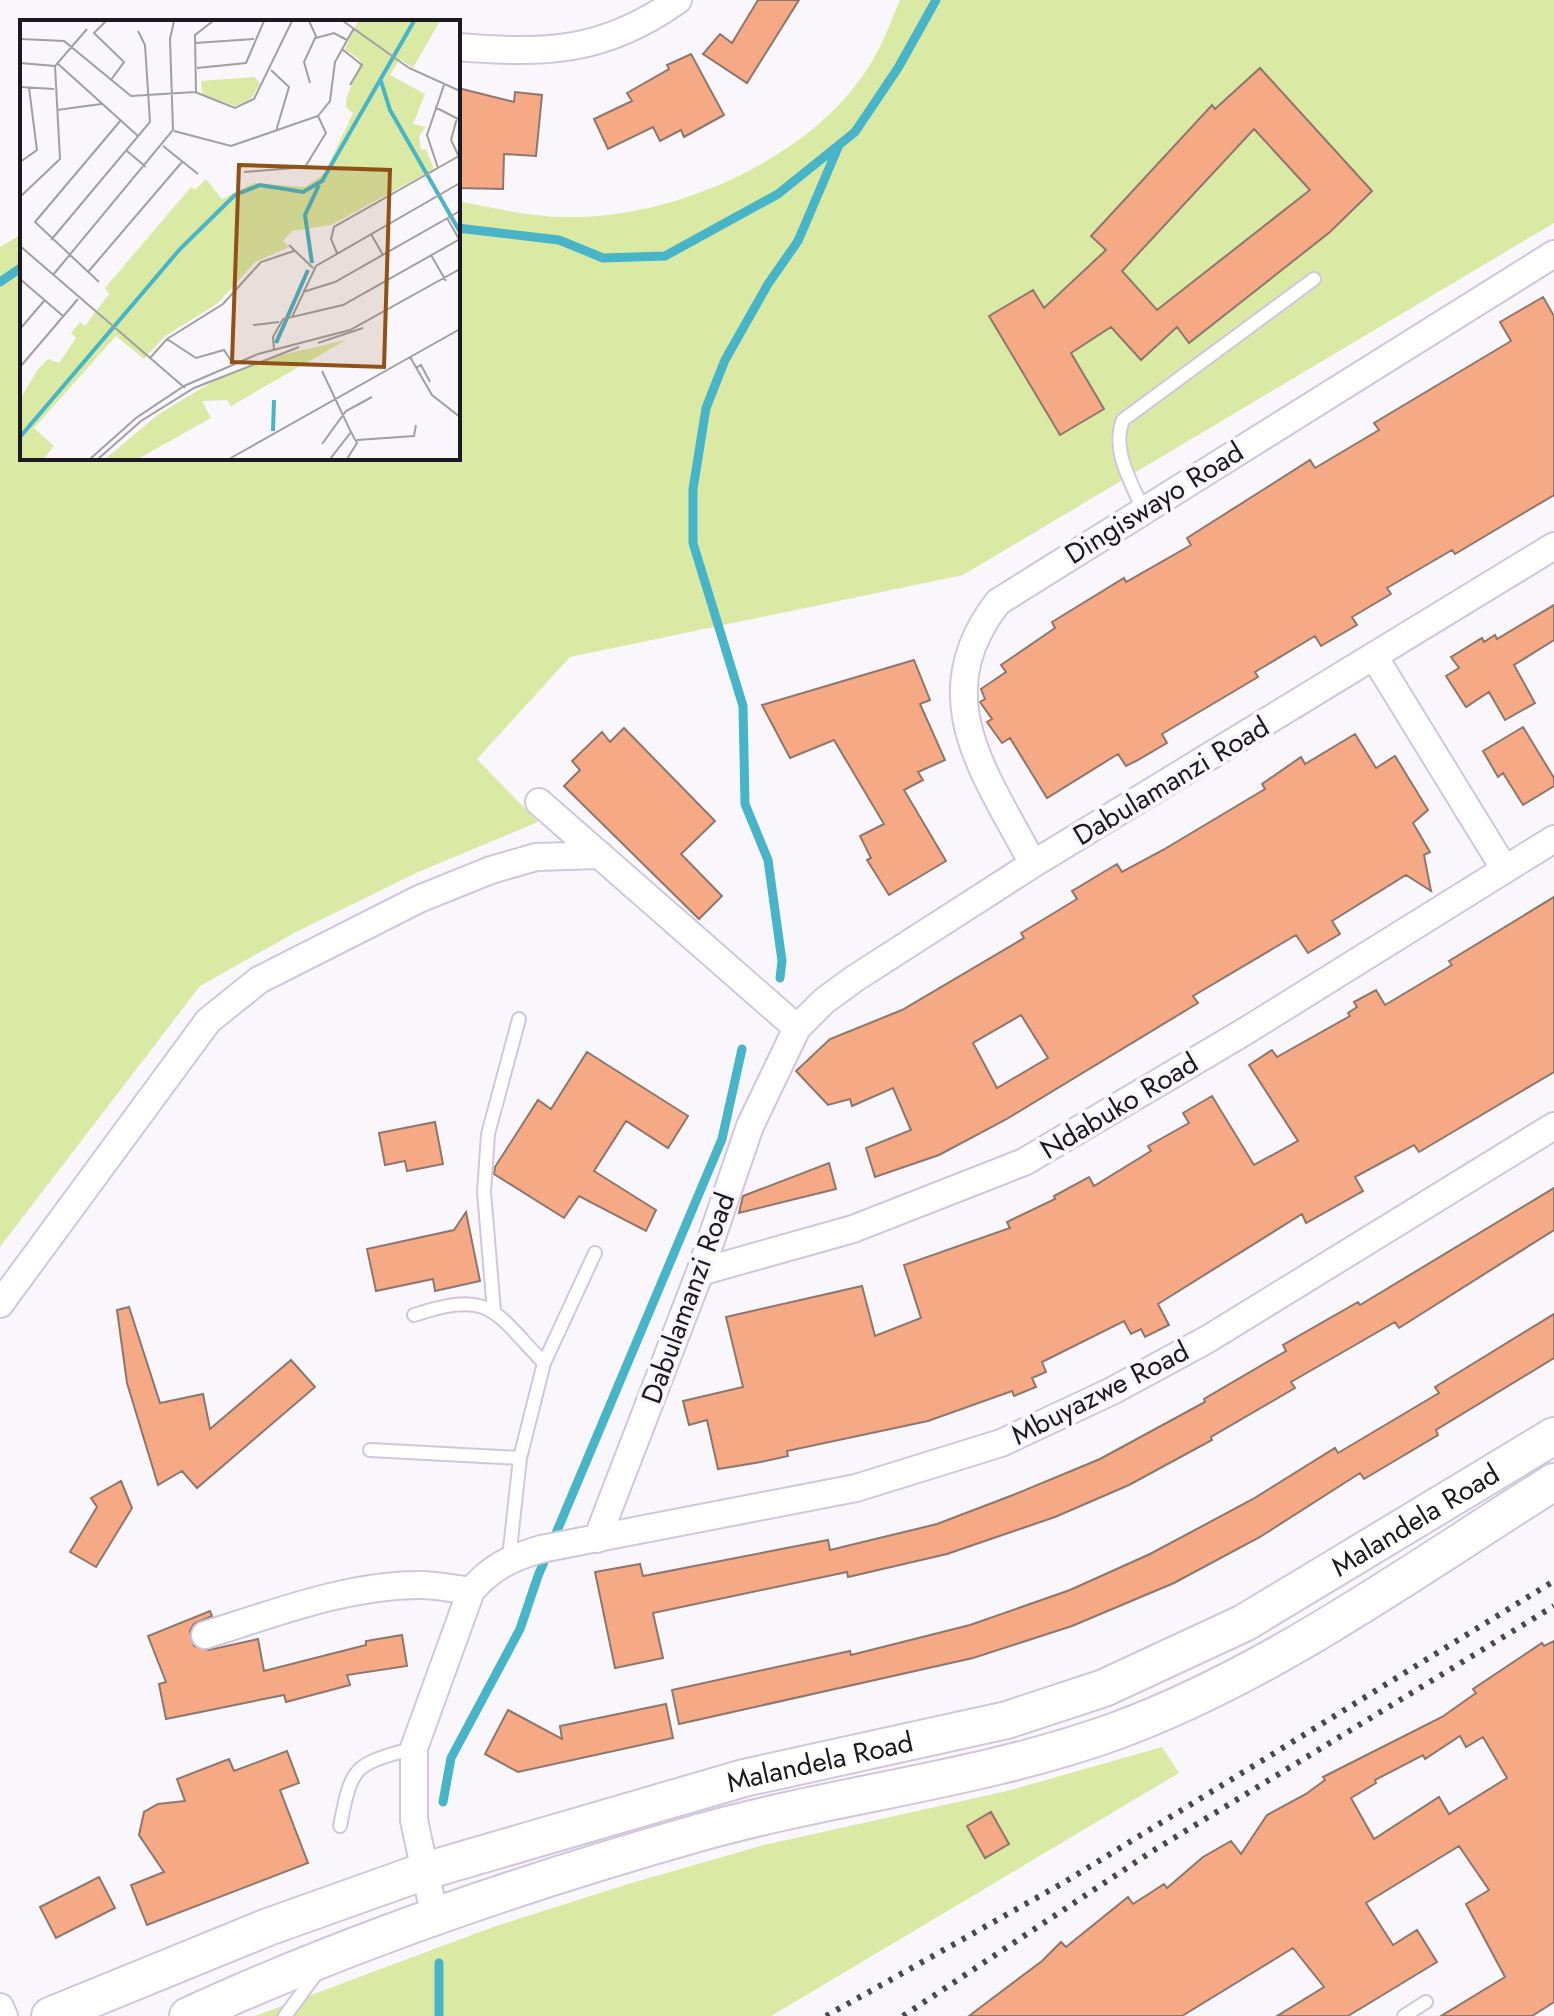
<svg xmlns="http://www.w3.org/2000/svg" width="1554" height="2016" font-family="Jost,sans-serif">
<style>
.green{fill:#daeaa5}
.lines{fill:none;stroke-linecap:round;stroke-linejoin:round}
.stream{stroke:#47b4c8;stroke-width:9}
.building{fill:#f5a985;stroke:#8d776c;stroke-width:2;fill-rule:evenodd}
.service-casing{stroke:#d1c7dc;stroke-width:16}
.minor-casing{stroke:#d1c7dc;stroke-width:30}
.secondary-casing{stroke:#d1c7dc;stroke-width:40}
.service{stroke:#fff;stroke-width:12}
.minor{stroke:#fff;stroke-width:26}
.secondary{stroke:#fff;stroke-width:36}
.rail{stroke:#4a474e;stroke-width:6;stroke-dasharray:4 8;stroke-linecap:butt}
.labels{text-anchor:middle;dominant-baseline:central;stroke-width:8;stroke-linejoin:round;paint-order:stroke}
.street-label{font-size:28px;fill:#1c1920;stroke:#f9f7fc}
.inset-river{fill:none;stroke:#47b4c8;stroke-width:4}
.inset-road{fill:none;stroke:#a19ea4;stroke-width:2}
.view{fill:#905116;fill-opacity:0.15;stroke:#905116;stroke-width:4}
.inset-edge{fill:none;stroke:#1c1920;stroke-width:4}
</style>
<rect width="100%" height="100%" fill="#f9f7fc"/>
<path class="green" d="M900 0H1554V223L963 575 570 657 477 759 538 822 416 873 294 933 200 986 0 1247V247L22 234V458H458V201C494 208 530 217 567 217 676 219 821 155 875 56 885 39 892 18 900 0Z
M1162 1747 1179 1773 771 2016H255L496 1926 628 1884 764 1845 1007 1791Z"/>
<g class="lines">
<path class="stream" d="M458 228 559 240 603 258 665 256 778 194 855 132 898 68 936 0
M0 282 22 267
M780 978 782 961 768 860 745 804 743 706 693 543V489L706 408 725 360 768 284 798 241 839 145
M443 1802 451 1758 520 1629 538 1576 722 1139 742 1049
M439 1963V2016"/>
</g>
<path class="building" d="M758 0H799L747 83 703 54 720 34 732 43Z
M691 54 724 115 684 137 681 130 660 141 653 127 608 149 594 119 632 101 627 93 669 69 667 65Z
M1260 68 1372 191 1330 232 1189 343 1177 327 1141 360 1111 327 1071 353 1104 409 1060 435 989 316 1033 290 1044 308 1106 250 1091 236 1212 105 1215 109ZM1254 129 1310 190 1157 310 1122 271Z
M458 88 514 102 515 92 542 95 536 156 504 154 503 189 458 188Z
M1543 297 1554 316V495L1455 554 1452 550 1387 588 1391 594 1352 617 1357 625 1321 646 1315 636 1255 672 1258 677 1162 734 1167 743 1136 761 1126 766 1118 754 1047 798 1010 738 1002 743 987 722 992 719 980 702 985 699 981 689 1006 672 1001 665 1055 628 1052 622 1124 578 1126 582 1191 545 1187 538 1310 460 1315 468 1379 430 1374 423 1511 341 1500 322Z
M1554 605V640L1514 665 1535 703 1505 720 1489 692 1466 707 1446 676 1459 668 1451 657 1482 638 1484 642 1495 635 1497 639Z
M914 660 930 700 920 704 945 760 918 772 923 780 904 790 946 861 889 895 867 860 871 858 860 836 884 824 834 740 790 758 762 705Z
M1523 727 1554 778V786L1523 805 1503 773 1498 777 1483 751Z
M624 728 715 821 681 854 722 896 699 919 564 786 580 770 572 761 602 732 610 742Z
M1355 734 1376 768 1395 756 1428 810 1413 823 1430 852 1424 855 1431 891 1406 875 1332 921 1340 934 1308 953 1296 935 1193 996 1198 1003 1005 1120 939 1155 875 1177 866 1148 911 1130 893 1088 852 1106 850 1099 828 1105 796 1071 830 1039 902 1010 1024 938 1021 933 1077 899 1072 891 1117 864 1122 872 1163 850 1265 789 1262 784 1301 757 1305 764ZM1021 1015 1048 1058 997 1088 973 1043Z
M1554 897V1072L1419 1152 1414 1145 1355 1177 1363 1191 1306 1223 1302 1214 1158 1304 1169 1325 1145 1337 1141 1329 1131 1334 1124 1321 1042 1362 1046 1372 1032 1378 1036 1387 1014 1396 1012 1391 928 1421 787 1451 788 1456 761 1462 718 1469 707 1420 689 1425 683 1401 743 1387 726 1317 862 1286 875 1336 921 1318 904 1265 1010 1228 1007 1222 1055 1199 1054 1196 1089 1177 1094 1186 1151 1151 1148 1146 1189 1123 1183 1113 1212 1096 1254 1165 1298 1141 1249 1065 1272 1050 1277 1057 1350 1016 1348 1013 1357 1007 1354 1002 1376 990 1385 1005 1452 965 1449 961Z
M587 1052 688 1116 668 1148 626 1121 594 1171 656 1210 646 1231 579 1196 564 1218 494 1174 495 1167 538 1100 551 1109Z
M435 1122 443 1164 407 1171 405 1161 385 1165 379 1133Z
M829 1163 836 1189 739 1213 743 1196Z
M1554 1188V1230L1399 1328 1395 1322 1291 1382 1295 1388 1211 1437 1212 1440 1129 1485 1055 1517 947 1554 848 1577 847 1572 653 1613 663 1658 615 1668 595 1572 640 1564 643 1576 828 1540 830 1550 937 1524 1013 1495 1100 1459 1205 1402 1204 1399 1286 1351 1283 1345 1358 1302 1360 1305Z
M466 1212 480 1281 435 1291 433 1279 376 1291 367 1249 454 1230Z
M129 1307 160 1403 203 1394 210 1429 291 1360 315 1387 197 1488 182 1471 158 1485 127 1383 117 1310Z
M1554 1314V1358L1436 1430 1438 1435 1364 1479 1360 1473 1260 1537 1174 1583 1072 1626 973 1658 679 1724 672 1690 850 1651 851 1655 970 1625 1070 1590 1150 1554 1253 1499 1335 1448 1338 1453 1439 1393 1435 1387Z
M121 1481 132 1508 96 1567 70 1552 97 1507 91 1498Z
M210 1611 212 1616 194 1624 190 1631 194 1646 209 1650 258 1639 264 1671 366 1645V1641L402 1635 407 1666 347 1675 350 1685 286 1702 284 1695 166 1719 159 1684 166 1682 148 1636Z
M1554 1641V2002L1532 2016H1441L1505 1977 1466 1904 1489 1890 1459 1846 1366 1903 1393 1945 1417 1930 1437 1962 1348 2016H1277L1324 1987 1293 1948 1182 2016H969L1042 1961 1061 1942 1066 1947 1128 1897 1133 1904 1164 1884 1167 1888 1203 1857 1231 1841 1241 1854 1267 1815 1306 1794 1325 1780 1323 1777 1442 1717 1476 1693 1473 1689 1542 1643 1544 1646ZM1460 1736 1466 1747 1483 1737 1507 1778 1449 1814 1439 1797 1374 1839 1351 1798 1376 1783 1375 1780 1423 1755 1425 1759Z
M666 1704 673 1738 518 1772 485 1754 508 1710 562 1739 560 1726Z
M287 1751 299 1783 280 1790 308 1863 147 1925 131 1885 164 1872 139 1835 144 1812 158 1804 185 1801 177 1779 229 1759 234 1771Z
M991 1812 1009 1844 985 1858 967 1826Z
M99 1877 115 1908 56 1938 40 1907Z"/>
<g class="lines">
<defs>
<path id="service" d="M1143 510C1131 481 1111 450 1123 420L1314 279
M494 1311 484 1192 488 1134 519 1019
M414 1315C491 1290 492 1309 544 1363
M370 1450 520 1458
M509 1558 520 1458 544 1363 595 1253
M340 1826C352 1764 354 1765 414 1748
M285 2016 318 1971
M1404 2016 1426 2002"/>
<path id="minor" d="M458 47C545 54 604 53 678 0
M1375 658 1504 868
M539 802 797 1028
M1033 864C986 774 924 697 998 602L1554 254
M700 1272 853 1229 1024 1162 1244 1032 1554 839
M0 1304 208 1021 259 980 419 899 491 870 536 857 600 855
M597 1539 700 1272 750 1126 797 1028 824 1001 854 979 1033 864 1554 546
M205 1635C273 1614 344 1586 416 1585 434 1584 453 1589 471 1591
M435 1918 414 1820V1748L471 1591C491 1567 511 1558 541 1549L856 1488 1001 1443 1112 1391 1208 1339 1554 1126
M0 2007 4 2016"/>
<g id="secondary">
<path id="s1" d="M50 2016 268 1927 425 1871 744 1778 1007 1720 1104 1688 1244 1623 1554 1436"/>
<path d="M188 2016C352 1941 525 1882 698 1833 836 1794 980 1780 1116 1731 1273 1673 1413 1570 1554 1482"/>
</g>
</defs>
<use href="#service" class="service-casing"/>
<use href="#minor" class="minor-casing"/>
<use href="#secondary" class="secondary-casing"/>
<use href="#service" class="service"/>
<use href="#minor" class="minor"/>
<use href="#secondary" class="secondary"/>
<path class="rail" d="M826 2016 1063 1883 1554 1581
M903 2016 1151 1852 1554 1606"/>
</g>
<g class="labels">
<g class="street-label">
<text transform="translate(1154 503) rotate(-32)">Dingiswayo Road</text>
<text transform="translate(1171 781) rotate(-31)">Dabulamanzi Road</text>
<text transform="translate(1119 1106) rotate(-31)">Ndabuko Road</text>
<text transform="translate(688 1298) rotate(-70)">Dabulamanzi Road</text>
<text transform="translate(1100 1393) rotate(-27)">Mbuyazwe Road</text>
<text stroke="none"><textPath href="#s1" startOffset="1460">Malandela Road</textPath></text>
<text stroke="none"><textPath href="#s1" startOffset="812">Malandela Road</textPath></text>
</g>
</g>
<g transform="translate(20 20)">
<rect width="440" height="440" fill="#f9f7fc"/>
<path d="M338 1H420L393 48 380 39 370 55 405 74 393 104 406 107 399 116 401 130 406 129 414 149 311 205 272 211 263 221 269 227 235 242 198 283 144 317 124 339 96 316 14 408 34 426 24 439H0V379L18 349 28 339 39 343 56 318 51 313 60 302 65 306 89 274 85 268 171 167 175 170 186 159 202 179 234 163 285 167 304 154 333 93 326 87V79L341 41 325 29ZM235 57 240 64 231 79 215 86 182 74 181 61ZM326 320 211 386 207 380 182 381 191 398 118 439H85L139 394 197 359 261 335Z" fill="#daeaa5"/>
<path class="inset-river" d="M360 58 370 90 440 212M292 243 285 195 299 165M256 323 288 250M253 411 254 380M0 417 160 229 215 175 240 165 283 172 302 161 394 1"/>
<path class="inset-road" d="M86 1 74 13 104 42 91 60M289 1 296 16 284 42 290 63M323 1 389 48 440 71M296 18 314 13 327 20M0 19 44 21 111 76 175 72 215 88 234 79 272 1M175 23 234 19M322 29 342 45 330 65M0 43 35 46M37 43 118 116M177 48 226 43 244 1M251 50 269 67 256 111M0 67 34 69M176 72 175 15 193 1M415 87 440 100M37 90 81 84M437 98 431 120 440 139M154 111 211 126 298 96 310 81 315 42 334 8M143 126 178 154M107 131 126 147M0 142 17 130 9 68M418 148 407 115 424 65M224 152 285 147 306 113 298 96M0 177 40 139 35 46 67 9M427 198 439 219M351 214 363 235M31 220 130 102 125 25 118 11M269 225 293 248M0 226 165 368M317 233 311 219 314 207 439 136M411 235 426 261M68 252 162 142M33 255 153 110 150 19 154 1M0 259 43 296M79 262 15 202 101 100M283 272 315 262 440 191M272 297 296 246 440 163M233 305 259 302M0 309 24 281M147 319 176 338 204 330 213 344M298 323 343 308M254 329 253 317 263 299 323 285 440 219M390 337 412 375 440 397M130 338 147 319 203 284 241 242 274 231M0 347 58 279M396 348 401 345 410 362M302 351 331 412 310 439M337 420 394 416 396 405M302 424 326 391 352 377M70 439 116 398 164 366 238 334 330 310 440 249M78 439 121 401 174 368 279 327M209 439 440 309M327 439 337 423 331 412"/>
<path class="view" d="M219 145 370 150 364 347 212 342Z"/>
<rect width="440" height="440" class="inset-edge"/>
</g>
</svg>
